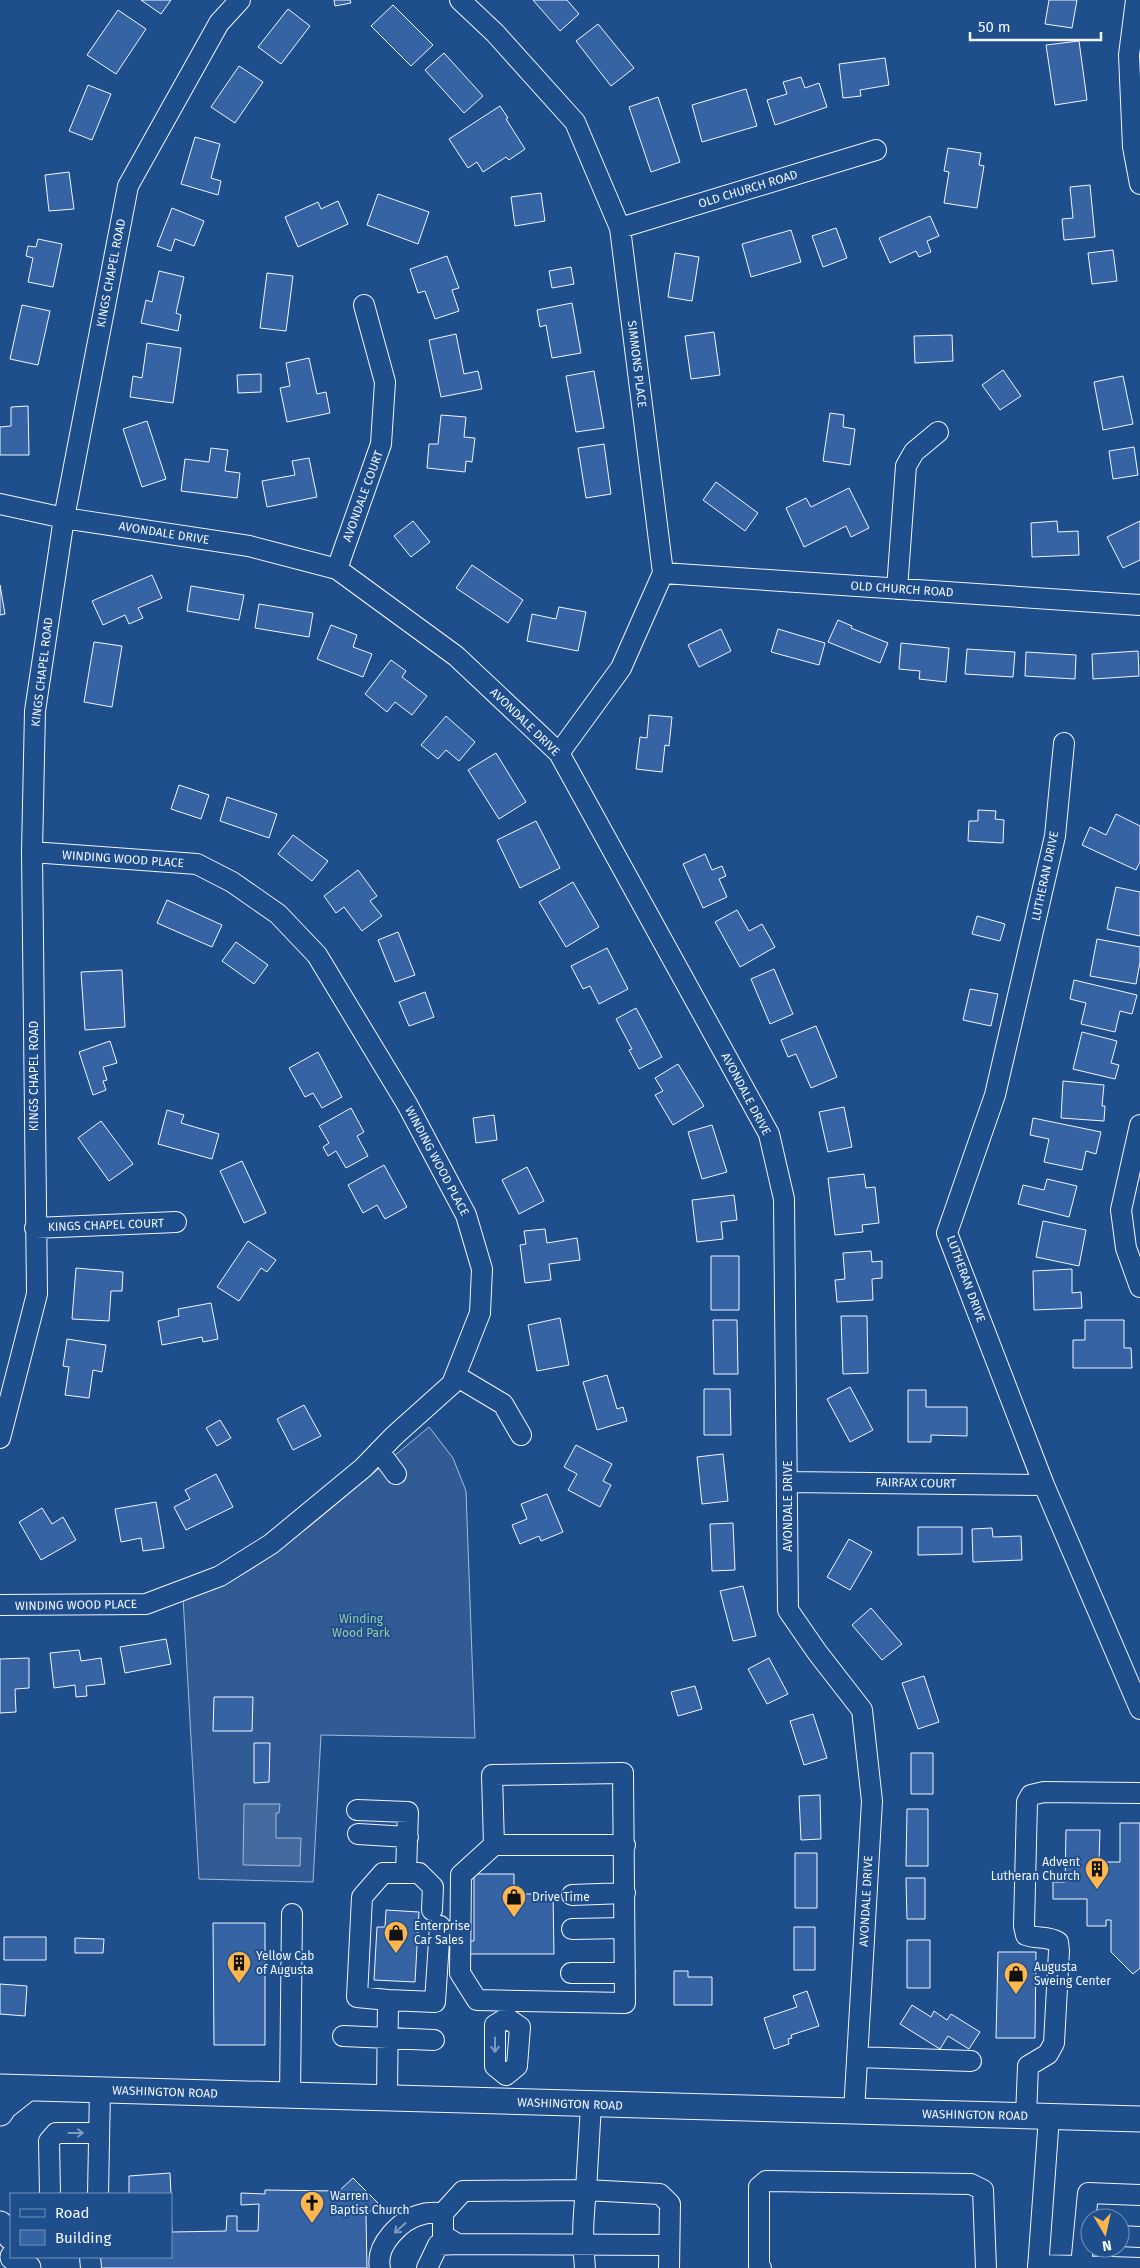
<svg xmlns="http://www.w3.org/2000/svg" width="1140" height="2268" font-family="'Fira Sans',sans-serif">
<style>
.built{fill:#305b95;stroke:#a8bbd7}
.water{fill:#446ba0;stroke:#a8bbd7}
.building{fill:#3563a3;stroke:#f2f6ff}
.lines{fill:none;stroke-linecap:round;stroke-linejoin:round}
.minor-casing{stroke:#f2f6ff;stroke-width:22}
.major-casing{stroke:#f2f6ff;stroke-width:27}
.minor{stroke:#1f4e8c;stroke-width:20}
.major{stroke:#1f4e8c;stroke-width:25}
.oneway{stroke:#7e9ac0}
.labels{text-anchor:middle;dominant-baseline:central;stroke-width:4;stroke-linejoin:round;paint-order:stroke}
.street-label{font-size:12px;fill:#f2f6ff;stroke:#1f4e8c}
.park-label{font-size:12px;fill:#97c8a6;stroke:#1f4e8c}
.poi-label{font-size:12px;fill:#f2f6ff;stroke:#1f4e8c;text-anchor:start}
</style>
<rect width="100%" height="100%" fill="#1f4e8c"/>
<path class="built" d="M429 1427 453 1458 466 1491 475 1738 321 1735 313 1882 199 1879 183 1597 261 1562 310 1526Z"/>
<path class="water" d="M244 1804H280L279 1813H276V1838H301L300 1866 243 1865Z"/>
<path class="building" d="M141 0H171L161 14Z
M334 0H350L351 3 335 6Z
M533 0H567L579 14 560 31Z
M1049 0H1077L1072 28 1045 24Z
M393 5 433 45 411 66 371 26Z
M288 9 310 26 281 64 258 47Z
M118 10 146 29 116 74 87 55Z
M598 24 634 68 611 86 576 41Z
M1079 41 1087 100 1055 105 1046 45Z
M444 53 483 96 464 113 425 70Z
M885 58 889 85 860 90 861 96 843 98 839 64Z
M239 66 263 82 235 123 211 107Z
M801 77 805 88 819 83 827 107 775 125 767 100 787 94 783 82Z
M88 85 111 94 92 140 69 131Z
M746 89 757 126 702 142 692 105Z
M658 97 680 162 651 172 629 107Z
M500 106 508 118 506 119 525 149 509 160 506 157 483 172 477 162 468 168 449 139Z
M195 137 220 144 211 178 221 181 218 195 181 184Z
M948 148 981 153 979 165 984 166 977 208 944 203 949 172 944 171Z
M69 172 74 209 49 211 45 175Z
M1090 185 1095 237 1064 240 1062 219 1073 218 1070 187Z
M541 193 545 221 515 226 511 197Z
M378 194 429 212 418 244 367 225Z
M338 201 348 224 298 247 285 217 318 202 321 209Z
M172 208 204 221 194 246 175 239 171 251 157 246Z
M930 216 939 236 927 241 931 252 919 257 916 251 890 263 879 238Z
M836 228 847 258 823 267 812 236Z
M791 230 801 262 751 277 742 244Z
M38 239 62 244 53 287 28 282 33 258 26 256 28 246 36 247Z
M1113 250 1117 281 1092 284 1088 253Z
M675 253 699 257 692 301 668 297Z
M447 256 459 288 452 290 459 311 435 319 425 291 418 293 410 269Z
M571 267 574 284 552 288 549 271Z
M159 271 184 277 176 313 181 315 178 331 141 323 146 300 152 302Z
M267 273 293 276 286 331 260 328Z
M572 303 581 353 552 358 546 325 540 327 537 310Z
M22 305 50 311 38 365 10 359Z
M714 332 720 375 691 379 685 336Z
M456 334 464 374 478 371 482 389 441 397 429 340Z
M952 335 953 361 915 363 914 336Z
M147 343 181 348 173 403 130 397 133 376 142 378Z
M309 358 317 394 326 392 330 413 287 422 280 388 290 386 286 363Z
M1003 370 1021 396 1000 410 982 385Z
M594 371 604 428 576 432 566 376Z
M261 374V392L238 393 237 375Z
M1123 376 1133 424 1103 430 1094 382Z
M28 406 29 455H0V427L11 426V407Z
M830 413 844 415 843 427 855 429 850 465 823 461Z
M441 415 466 417 464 437 475 438 472 462 466 461 465 472 427 468 429 444H438Z
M147 421 166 479 142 487 123 429Z
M604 444 611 494 586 498 578 448Z
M1134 447 1138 475 1113 479 1109 451Z
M211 448 228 450 225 471 240 473 237 498 181 491 185 459 209 462Z
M309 458 317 497 267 507 262 481 295 475 292 461Z
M716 482 758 513 745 531 703 500Z
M849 488 869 528 851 537 846 526 804 547 786 508 806 498 811 507Z
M413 521 430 542 411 557 394 536Z
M1057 521 1058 532 1078 531 1079 555 1032 557 1031 523Z
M1140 521V560L1123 568 1107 537Z
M472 565 523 600 508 623 456 588Z
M152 575 162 598 138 608 143 618 129 624 125 615 103 625 92 601Z
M0 585 5 614 0 615Z
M191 586 244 595 239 620 187 611Z
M259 604 313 613 309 637 255 628Z
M559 607 586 612 578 651 527 641 532 614 556 619Z
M838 620 852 626 851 628 888 643 880 663 828 642Z
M331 625 357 635 353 647 372 654 363 677 317 659Z
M721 629 731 651 699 667 688 645Z
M778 629 825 643 819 665 771 652Z
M94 642 122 646 112 707 84 702Z
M901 643 949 648 946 682 919 679 920 671 899 669Z
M967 649 1015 652 1013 677 965 674Z
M1138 651 1139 676 1093 679 1092 654Z
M1026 652 1076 655 1075 679 1025 676Z
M391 660 406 671 402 677 427 696 412 715 395 702 387 712 365 694Z
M649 715 672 717 669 746 665 745 662 772 636 769 640 737 647 738Z
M446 716 475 742 459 761 446 750 438 759 421 745Z
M496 753 526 802 499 819 468 770Z
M179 785 209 795 201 819 171 809Z
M227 797 277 814 269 838 220 821Z
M978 810 996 811 995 819 1004 820 1003 843 968 841 969 821H978Z
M1116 814 1140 826V862L1136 870 1082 845 1090 827 1106 835Z
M536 821 560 868 520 888 497 840Z
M293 835 328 861 312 881 278 854Z
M705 854 712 870 722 866 726 876 719 879 727 897 703 908 683 864Z
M358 870 377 896 370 901 382 916 362 931 344 907 336 913 324 896Z
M573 882 599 927 566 947 539 902Z
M1116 887 1140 892V936L1107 929Z
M167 900 222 925 212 947 157 923Z
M737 910 749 931 762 924 775 947 740 967 715 922Z
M977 916 1005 924 1000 941 972 934Z
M398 932 415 975 395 982 378 940Z
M1097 939 1140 947V962L1136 984 1090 976Z
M236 942 268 965 254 984 222 961Z
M607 948 628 989 599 1004 590 986 583 989 571 966Z
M774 969 793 1014 770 1024 751 979Z
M122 970 125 1027 85 1030 81 972Z
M1074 980 1137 995 1132 1014 1120 1011 1115 1032 1081 1024 1086 1003 1070 999Z
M970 989 998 994 991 1026 963 1020Z
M425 992 434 1017 409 1026 399 1002Z
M636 1008 662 1057 639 1069 629 1050 632 1049 616 1019Z
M816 1026 837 1077 811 1088 796 1054 788 1057 781 1040Z
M1082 1032 1117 1041 1111 1063 1119 1065 1115 1079 1073 1069Z
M110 1041 117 1063 103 1067 107 1080 103 1081 106 1090 93 1095 79 1052Z
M318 1052 342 1097 322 1108 313 1093 305 1097 289 1068Z
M678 1064 704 1106 673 1125 655 1095 663 1091 655 1078Z
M1063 1081 1104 1085 1102 1106H1105L1104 1121 1061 1118Z
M844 1107 852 1147 828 1152 819 1112Z
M351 1108 364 1132 357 1136 368 1156 346 1168 336 1151 328 1156 323 1147 329 1143 319 1126Z
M167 1110 184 1115 181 1123 219 1134 212 1159 158 1144Z
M494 1115 497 1140 476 1143 473 1118Z
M1033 1118 1101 1132 1096 1154 1086 1151 1082 1170 1044 1162 1049 1139 1030 1135Z
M101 1121 133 1164 109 1181 78 1138Z
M712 1125 727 1172 702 1179 688 1132Z
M242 1161 266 1213 244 1223 220 1171Z
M384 1165 407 1207 385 1219 377 1205 363 1213 348 1185Z
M527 1167 544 1201 519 1214 502 1180Z
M864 1174 866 1188 875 1187 879 1223 862 1225 863 1232 835 1235 828 1178Z
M1047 1179 1077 1186 1069 1217 1018 1204 1023 1185 1044 1190Z
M734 1195 737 1220 721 1222 723 1239 697 1242 692 1200Z
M1043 1221 1086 1230 1079 1266 1036 1257Z
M545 1229 547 1243 577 1238 580 1260 549 1264 551 1280 525 1283 520 1245 526 1244 524 1231Z
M248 1241 276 1260 267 1272 261 1268 239 1301 217 1287Z
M871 1251 872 1262 882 1261V1278L872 1279 873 1300 837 1302 835 1280 845 1279 843 1253Z
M711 1256H739V1310H711Z
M76 1268 123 1272 122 1291H111L109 1321 72 1319Z
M1072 1269V1293L1081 1292 1082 1308 1034 1310 1033 1271Z
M211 1303 218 1339 203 1342 202 1337 162 1345 158 1321 179 1316 178 1309Z
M841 1316H867L868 1373 843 1374Z
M560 1318 569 1365 537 1371 528 1325Z
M713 1320H737L738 1374H714Z
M1085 1320H1124V1348H1131L1132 1368H1073V1340H1085Z
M67 1339 106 1345 102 1372 93 1370 89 1398 65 1395 69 1367 63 1366Z
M607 1375 617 1409 623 1407 627 1421 597 1430 583 1382Z
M850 1387 873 1430 850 1442 827 1399Z
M704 1389H730L731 1435H704Z
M908 1390H926V1407H967V1436L931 1435V1442H908Z
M304 1405 321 1436 293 1450 277 1419Z
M220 1420 231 1438 217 1446 206 1428Z
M576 1445 612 1464 603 1481 611 1485 600 1507 568 1490 577 1474 564 1467Z
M723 1454 728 1501 702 1504 697 1457Z
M216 1474 233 1507 186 1530 174 1507 190 1499 185 1490Z
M547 1494 563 1532 541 1541 539 1536 520 1544 512 1525 527 1519 521 1504Z
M156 1502 164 1548 143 1551 141 1538 121 1542 115 1509Z
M42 1508 52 1524 63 1517 76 1540 41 1560 19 1522Z
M733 1523 735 1570 712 1571 710 1524Z
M918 1527H962V1554L918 1555Z
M992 1528 993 1537 1021 1536 1022 1560 973 1562 972 1529Z
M849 1539 872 1552 850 1590 827 1577Z
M743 1586 756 1636 733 1641 720 1591Z
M871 1608 902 1644 882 1660 852 1625Z
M166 1639 171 1664 125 1673 120 1647Z
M79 1650 81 1661 101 1658 105 1684 86 1686 87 1696 76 1697 75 1685 54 1688 50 1653Z
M29 1658V1688L15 1689 16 1712 0 1713V1659Z
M769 1658 788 1694 767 1704 748 1669Z
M924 1676 939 1722 918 1729 902 1683Z
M695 1686 702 1709 678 1716 671 1692Z
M214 1697H253L252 1731H213Z
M813 1714 827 1758 804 1765 790 1721Z
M254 1743H270L269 1782 254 1783Z
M911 1753H933V1794H911Z
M820 1795 821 1839 801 1840 799 1796Z
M907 1809H928V1866H906Z
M1120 1823H1140V1968L1133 1974 1111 1952V1920H1106V1926H1087V1899H1053V1882H1065L1066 1830H1100L1099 1862H1120Z
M795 1853H817V1908H795Z
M474 1874H514V1894H553L554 1954H465V1941H474Z
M906 1878H925V1919H907Z
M386 1910 419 1912 415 1982 374 1980 377 1927H385Z
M213 1923H265V2045H214Z
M794 1927H815V1970H794Z
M4 1937H46V1960H4Z
M75 1938 104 1939 103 1953H75Z
M907 1940H930V1988H907Z
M998 1952H1036L1035 2038H996Z
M674 1971H688V1977H712V2005H674Z
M0 1984 27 1986 25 2016 0 2014Z
M807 1991 819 2026 791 2035 792 2038 788 2039 789 2044 774 2049 764 2018 797 2007 793 1996Z
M912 2005 931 2017 934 2011 947 2020 951 2014 980 2032 969 2049 948 2036 940 2049 900 2024Z
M170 2173 171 2194H129V2176Z
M353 2178 378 2203 366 2216 367 2268H99L98 2257H171V2206L172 2232 226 2231 227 2216H237V2231H258L259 2204 241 2205V2193L265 2194V2190L339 2191Z"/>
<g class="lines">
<defs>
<path id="minor" d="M460 0 495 33 575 122 620 228 663 573 621 668 559 753
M1136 0 1129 55 1133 147 1140 184
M620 228 876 150
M0 504 64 518 249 546 337 569 456 656 559 753 769 1134 784 1199 788 1610 817 1652 862 1710 872 1801 854 2112
M337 569 381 444 385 382 364 305
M663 573 1140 605
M897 589 906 466 914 452 938 432
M1064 743 1055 836 995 1095 947 1233 1044 1485 1140 1709
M1140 1125 1121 1210 1126 1248 1140 1287
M35 1228 176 1222
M456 1376 503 1404 521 1435
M0 1438 37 1294 32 852 35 711 64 518 128 186 219 23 240 0
M379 1451 396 1474
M788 1482 1044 1485
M0 1605 146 1604 220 1576 271 1544 363 1468 394 1436 452 1384 480 1313 482 1269 466 1215 407 1104 317 955 278 914 232 882 197 864 32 852
M623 1773 625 2003 477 2000 460 1973 461 1875 494 1845 492 1775Z
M357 1810 408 1812 406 1872
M358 1834 408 1837
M494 1845H625
M572 1895 625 1893
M572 1929 624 1928
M571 1973H625
M388 2000 435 2002 440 1926
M343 2036 434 2040
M857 2057 971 2061
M506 2075 495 2066V2025L507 2018
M506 2075 517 2066 520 2027 507 2018
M290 2096 292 1914
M387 2098 388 2000 357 1997 362 1897 383 1873H419L433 1887 432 1910
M591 2105 586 2190 660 2194 670 2204 669 2268
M1026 2116 1028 2066 1048 2054 1054 2043 1059 1951 1058 1942C1048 1936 1037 1939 1026 1935L1024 1926 1027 1802 1031 1795 1044 1792 1140 1793
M50 2194 49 2141 56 2133H99
M98 2194 100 2090
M1140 2195 1088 2193 1081 2266 1140 2268
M1120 2236 1140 2237
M90 2257 91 2268
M1038 2265 1081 2266
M380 2268C375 2245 401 2219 423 2214 429 2212 437 2213 443 2213
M427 2268 438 2245 457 2244
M585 2268C582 2239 583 2219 586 2190L463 2191 443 2213V2235L457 2244 669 2245
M761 2268 759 2265V2187L766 2181 971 2184 983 2190 986 2268
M1038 2268 1049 2117"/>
<path id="major" d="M0 2087 1140 2119
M0 2113 4 2107 28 2088
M0 2224 11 2237
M13 2257 28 2268"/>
</defs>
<use href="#minor" class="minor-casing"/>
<use href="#major" class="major-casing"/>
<use href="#minor" class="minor"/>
<use href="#major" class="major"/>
</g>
<defs><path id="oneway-shaft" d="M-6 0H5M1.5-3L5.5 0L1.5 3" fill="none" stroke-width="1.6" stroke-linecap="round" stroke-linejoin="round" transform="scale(1.25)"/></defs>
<g class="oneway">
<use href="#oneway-shaft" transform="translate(495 2045) rotate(90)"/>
<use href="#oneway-shaft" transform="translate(76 2133)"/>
<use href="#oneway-shaft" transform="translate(400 2228) rotate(138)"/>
</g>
<defs>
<symbol id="building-pin" viewBox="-11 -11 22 30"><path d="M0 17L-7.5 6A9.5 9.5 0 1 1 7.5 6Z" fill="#ffb74d" stroke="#1f4e8c"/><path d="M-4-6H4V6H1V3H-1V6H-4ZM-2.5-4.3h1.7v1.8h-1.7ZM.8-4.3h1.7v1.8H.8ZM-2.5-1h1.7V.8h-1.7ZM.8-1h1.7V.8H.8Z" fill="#111"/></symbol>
<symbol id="shop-pin" viewBox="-11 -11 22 30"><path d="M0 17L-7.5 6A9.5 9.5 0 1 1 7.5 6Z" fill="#ffb74d" stroke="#1f4e8c"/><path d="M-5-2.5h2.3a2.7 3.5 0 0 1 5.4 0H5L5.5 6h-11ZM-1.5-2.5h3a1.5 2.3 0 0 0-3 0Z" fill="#111"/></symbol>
<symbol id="church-pin" viewBox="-11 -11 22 30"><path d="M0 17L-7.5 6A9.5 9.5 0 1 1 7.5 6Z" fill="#ffb74d" stroke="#1f4e8c"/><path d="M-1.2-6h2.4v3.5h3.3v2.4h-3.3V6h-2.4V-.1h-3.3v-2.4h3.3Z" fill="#111"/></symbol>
</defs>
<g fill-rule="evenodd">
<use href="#building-pin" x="1083" y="1855" width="28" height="38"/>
<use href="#shop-pin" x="500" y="1883" width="28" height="38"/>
<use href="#shop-pin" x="382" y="1919" width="28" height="38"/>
<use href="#building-pin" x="225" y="1949" width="28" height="38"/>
<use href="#shop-pin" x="1002" y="1960" width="28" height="38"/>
<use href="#church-pin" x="298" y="2189" width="28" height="38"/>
</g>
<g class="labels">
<g class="street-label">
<text transform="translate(748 189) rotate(-17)">OLD CHURCH ROAD</text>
<text transform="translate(111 273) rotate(-79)">KINGS CHAPEL ROAD</text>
<text transform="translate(637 364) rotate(83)">SIMMONS PLACE</text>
<text transform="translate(363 496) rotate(-70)">AVONDALE COURT</text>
<text transform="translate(164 533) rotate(9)">AVONDALE DRIVE</text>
<text transform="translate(902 589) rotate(4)">OLD CHURCH ROAD</text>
<text transform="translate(42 672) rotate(-83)">KINGS CHAPEL ROAD</text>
<text transform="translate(525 722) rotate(44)">AVONDALE DRIVE</text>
<text transform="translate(123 859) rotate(4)">WINDING WOOD PLACE</text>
<text transform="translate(1045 876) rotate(-78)">LUTHERAN DRIVE</text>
<text transform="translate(34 1076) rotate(-90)">KINGS CHAPEL ROAD</text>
<text transform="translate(746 1094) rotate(62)">AVONDALE DRIVE</text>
<text transform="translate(437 1161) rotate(62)">WINDING WOOD PLACE</text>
<text transform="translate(106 1225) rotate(-2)">KINGS CHAPEL COURT</text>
<text transform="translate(966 1279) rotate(70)">LUTHERAN DRIVE</text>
<text transform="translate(916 1483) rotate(1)">FAIRFAX COURT</text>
<text transform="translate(788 1506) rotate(-90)">AVONDALE DRIVE</text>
<text transform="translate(76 1605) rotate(-1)">WINDING WOOD PLACE</text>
<text transform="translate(866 1901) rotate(-87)">AVONDALE DRIVE</text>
<text transform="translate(165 2092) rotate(2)">WASHINGTON ROAD</text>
<text transform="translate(570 2104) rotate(2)">WASHINGTON ROAD</text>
<text transform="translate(975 2115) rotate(1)">WASHINGTON ROAD</text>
</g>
<g class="park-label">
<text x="361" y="1619">Winding<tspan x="361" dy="14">Wood Park</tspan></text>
</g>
<g class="poi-label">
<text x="1080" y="1862" text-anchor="end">Advent<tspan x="1080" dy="14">Lutheran Church</tspan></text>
<text x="532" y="1897">Drive Time</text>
<text x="414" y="1926">Enterprise<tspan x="414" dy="14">Car Sales</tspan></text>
<text x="256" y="1956">Yellow Cab<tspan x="256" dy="14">of Augusta</tspan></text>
<text x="1034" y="1967">Augusta<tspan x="1034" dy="14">Sweing Center</tspan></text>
<text x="330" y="2196">Warren<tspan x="330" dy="14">Baptist Church</tspan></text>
</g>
</g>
<rect x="10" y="2193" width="162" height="65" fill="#1f4e8c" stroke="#7391ba"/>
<rect x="20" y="2209" width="25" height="8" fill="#1f4e8c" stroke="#7391ba"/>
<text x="55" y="2218" font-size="15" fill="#f2f6ff">Road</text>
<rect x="20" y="2230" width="25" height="15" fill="#3563a3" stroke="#7391ba"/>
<text x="55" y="2243" font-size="15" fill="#f2f6ff">Building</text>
<g transform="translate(1105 2233) rotate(171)"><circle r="24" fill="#1f4e8c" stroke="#7391ba"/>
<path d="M0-4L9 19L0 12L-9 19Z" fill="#ffb74d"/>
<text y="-8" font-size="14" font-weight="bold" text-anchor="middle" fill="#f2f6ff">N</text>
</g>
<path d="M970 32v8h131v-8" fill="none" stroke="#f2f6ff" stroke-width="2.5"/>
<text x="978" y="32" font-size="15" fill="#f2f6ff" stroke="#1f4e8c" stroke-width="4" paint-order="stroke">50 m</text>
</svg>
